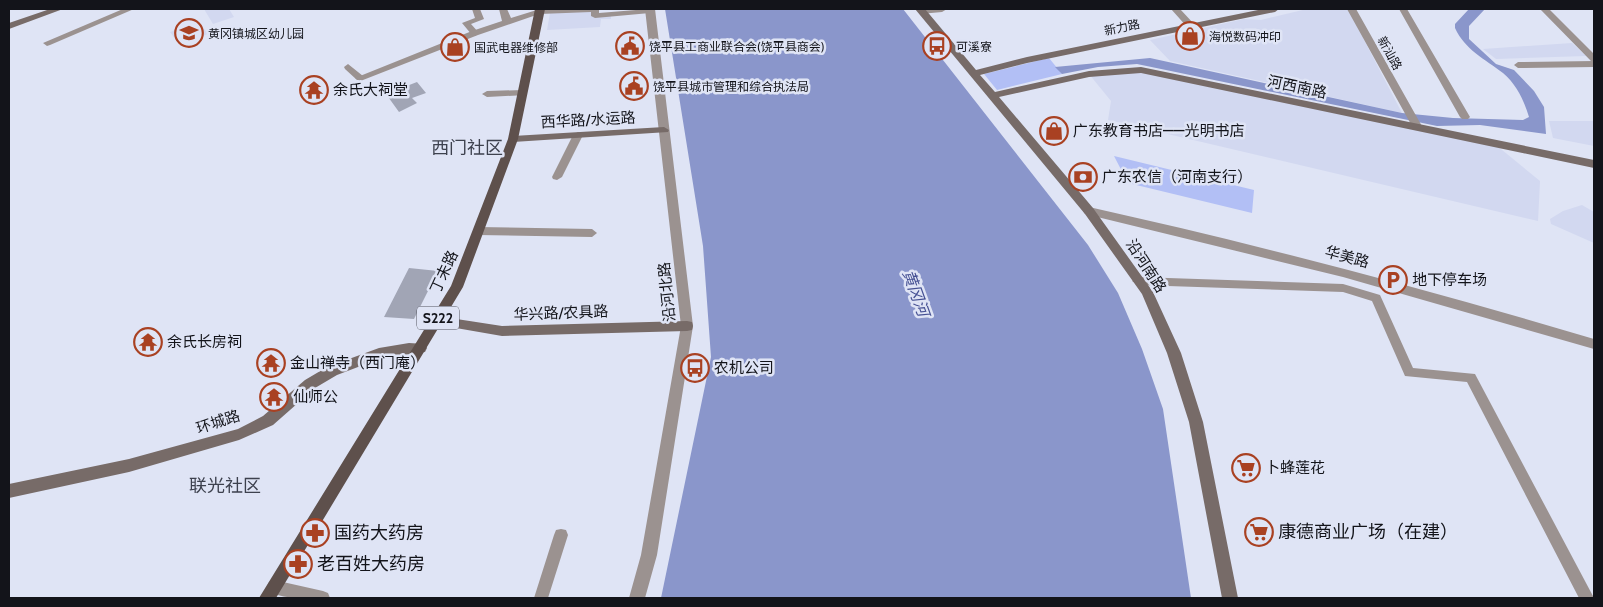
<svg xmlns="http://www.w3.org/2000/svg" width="1603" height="607" font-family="Cabin,'Noto Sans SC',sans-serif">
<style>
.built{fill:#d2d8f0}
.green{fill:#b2bff5}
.water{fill:#8a96cb}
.building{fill:#a1a5b5}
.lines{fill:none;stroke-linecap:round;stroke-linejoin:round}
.minor{fill:#9b9290;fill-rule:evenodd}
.tertiary{fill:#9b9290;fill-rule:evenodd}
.secondary{fill:#776b68;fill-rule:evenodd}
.primary{fill:#5e504c;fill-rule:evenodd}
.labels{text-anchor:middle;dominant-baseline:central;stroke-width:5;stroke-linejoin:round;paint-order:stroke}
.far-street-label{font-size:12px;fill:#13141a;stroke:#dfe4f5}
.far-poi-label{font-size:12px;fill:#13141a;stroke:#dfe4f5;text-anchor:start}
.shield{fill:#dfe4f5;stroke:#50525c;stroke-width:1}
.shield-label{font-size:14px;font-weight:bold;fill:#13141a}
.street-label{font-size:15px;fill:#13141a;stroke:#dfe4f5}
.poi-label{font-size:15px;fill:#13141a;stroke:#dfe4f5;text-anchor:start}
.water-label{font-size:16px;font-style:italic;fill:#455093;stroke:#dfe4f5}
.quarter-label{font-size:18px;fill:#3d414e;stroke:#dfe4f5}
.near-poi-label{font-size:18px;fill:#13141a;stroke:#dfe4f5;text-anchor:start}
</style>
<rect width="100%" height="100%" fill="#dfe4f5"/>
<path class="built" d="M204 9H229L234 17 213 24Z
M1307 9H1348L1402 113 1170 61 1150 40 1244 19 1261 20Z
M593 11 597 14 611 13V19H601L600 27 547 30 550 13Z
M199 22 208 34 179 44 170 32Z
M1572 43 1586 56 1496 59 1483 49Z
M1141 70 1496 145 1540 181 1538 221 1108 120 1111 101 1089 74Z
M1549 121H1594V146L1553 138Z
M1582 205 1594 212V243L1551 224 1550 219 1563 211Z"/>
<path class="green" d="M1049 58 1062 74 997 90 984 74Z
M1114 156 1254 190 1252 213 1128 183Z"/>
<path class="water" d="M665 9H903L1088 245 1118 293 1142 349 1163 409 1191 598H661L711 357 703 246Z
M1469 9H1485L1469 26V39L1496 64 1514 70 1534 91 1544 107 1546 134 1480 125 1437 126 1137 64 1098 67 1062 74 1055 67 1150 58 1402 113 1453 118 1523 120 1529 117C1524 100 1516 84 1503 73 1485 59 1465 50 1455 28V24Z"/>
<path class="building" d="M417 82 426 93 412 98 417 103 399 112 386 94Z
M409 268 438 271 414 319 384 317Z"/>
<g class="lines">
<path class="minor" d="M123 9H134L50 45 47 46 43 43Z
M472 9H480L484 19 471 24 479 33 475 36 472 35 462 23 475 18Z
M555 9H599V13L648 9 654 11 650 13 595 18 591 16V12L540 14 536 12 540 10Z
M1399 9H1407L1470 117 1468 119H1462L1460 117Z
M1594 61V67L1518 68 1514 65 1518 62Z
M348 64 363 76V80H357L345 69 344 67Z
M523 90 526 91V95L487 97 482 94 487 91Z
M578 132 583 135 562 177 557 180 553 179 552 177 573 135Z
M478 227 592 229 597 233 592 237 478 235 473 231Z
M1138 277 1343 284 1380 295 1413 368 1475 374 1594 598H1579L1467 382 1405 376 1372 301 1343 292 1138 285 1132 281Z
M561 529 566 530 568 535 548 598H534L554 535 556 530Z
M274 580 323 591 328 593 330 598C310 599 288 600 269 592L267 587 269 582Z"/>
<path class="tertiary" d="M499 9H507L511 18 540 9 545 12 478 35 363 80 360 81 355 78 472 31 502 21Z
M645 9H655L693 326 657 555 645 598H629L641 555 681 326Z
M923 9H947L942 12 920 14V10Z
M1171 9H1180L1194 24V28H1188Z
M1347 9H1356L1423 128 1422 130H1414L1413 128Z
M1540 9H1549L1594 54V62L1591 61Z
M1089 207C1259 245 1427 289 1594 339V349L1343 277 1085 214 1083 211Z"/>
<path class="secondary" d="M50 9H63L9 29V23Z
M915 9H925L976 70 1027 57 1263 9H1279L1275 12 1027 63 980 75 995 92 1089 71 1141 67 1594 160V168L1141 73 1089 77 999 97 1093 208 1153 292 1181 353 1203 422 1238 598H1222L1189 422 1167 353 1142 294 1085 214Z
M664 127 669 130 668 132 513 142 508 139 513 136Z
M437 316 502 326 687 321 692 322 693 326 692 330 687 331 502 336 433 324 431 321 433 318Z
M409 343 425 344 427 348 425 352 379 359 337 375 315 388 273 425 239 440 129 472 9 498V484L129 459 238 429 263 416 305 380 327 367 379 348Z"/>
<path class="primary" d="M535 9H545L518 139 463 287 276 598H259L451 286 508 139Z"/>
</g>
<defs>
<symbol id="school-ring" viewBox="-11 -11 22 22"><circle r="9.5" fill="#dfe4f5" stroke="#a94122" stroke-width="1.5"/><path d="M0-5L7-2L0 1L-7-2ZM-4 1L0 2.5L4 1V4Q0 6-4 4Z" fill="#a94122"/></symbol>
<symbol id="shop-ring" viewBox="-11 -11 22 22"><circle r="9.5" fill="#dfe4f5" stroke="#a94122" stroke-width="1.5"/><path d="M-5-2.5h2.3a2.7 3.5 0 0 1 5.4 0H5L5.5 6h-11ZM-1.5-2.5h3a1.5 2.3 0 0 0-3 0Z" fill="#a94122"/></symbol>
<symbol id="civic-ring" viewBox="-11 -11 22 22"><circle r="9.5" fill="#dfe4f5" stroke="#a94122" stroke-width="1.5"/><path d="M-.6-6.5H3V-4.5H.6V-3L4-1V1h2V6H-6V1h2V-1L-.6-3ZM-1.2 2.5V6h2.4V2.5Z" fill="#a94122"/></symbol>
<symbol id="bus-ring" viewBox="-11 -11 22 22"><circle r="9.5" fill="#dfe4f5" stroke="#a94122" stroke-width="1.5"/><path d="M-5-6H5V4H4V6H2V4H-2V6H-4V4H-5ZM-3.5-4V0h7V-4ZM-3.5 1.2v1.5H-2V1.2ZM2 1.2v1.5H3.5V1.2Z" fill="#a94122"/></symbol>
<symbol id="temple-ring" viewBox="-11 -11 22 22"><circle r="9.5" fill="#dfe4f5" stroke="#a94122" stroke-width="1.5"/><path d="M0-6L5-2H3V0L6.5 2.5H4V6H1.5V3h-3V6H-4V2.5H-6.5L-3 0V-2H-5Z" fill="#a94122"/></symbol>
<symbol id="bank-ring" viewBox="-11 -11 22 22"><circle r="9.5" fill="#dfe4f5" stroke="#a94122" stroke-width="1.5"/><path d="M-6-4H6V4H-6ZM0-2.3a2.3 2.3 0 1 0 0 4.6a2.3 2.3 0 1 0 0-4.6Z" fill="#a94122"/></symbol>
<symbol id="parking-ring" viewBox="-11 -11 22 22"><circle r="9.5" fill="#dfe4f5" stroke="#a94122" stroke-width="1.5"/><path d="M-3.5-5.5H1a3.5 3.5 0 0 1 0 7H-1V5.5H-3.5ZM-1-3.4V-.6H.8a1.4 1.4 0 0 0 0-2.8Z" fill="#a94122"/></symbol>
<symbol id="supermarket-ring" viewBox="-11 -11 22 22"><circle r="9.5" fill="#dfe4f5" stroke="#a94122" stroke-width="1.5"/><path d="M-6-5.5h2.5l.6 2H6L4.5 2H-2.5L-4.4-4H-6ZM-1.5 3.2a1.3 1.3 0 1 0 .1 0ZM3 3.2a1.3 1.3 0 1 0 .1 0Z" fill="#a94122"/></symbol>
<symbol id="pharmacy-ring" viewBox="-11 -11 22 22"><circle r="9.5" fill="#dfe4f5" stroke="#a94122" stroke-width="1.5"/><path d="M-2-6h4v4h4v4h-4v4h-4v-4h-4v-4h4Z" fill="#a94122"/></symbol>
</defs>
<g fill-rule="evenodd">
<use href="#school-ring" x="173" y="17" width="32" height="32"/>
<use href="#shop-ring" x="1174" y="20" width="32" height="32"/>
<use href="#civic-ring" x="614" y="30" width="32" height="32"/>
<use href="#bus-ring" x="921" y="30" width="32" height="32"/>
<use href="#shop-ring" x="439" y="31" width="32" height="32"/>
<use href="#civic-ring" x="618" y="70" width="32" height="32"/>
<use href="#temple-ring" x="298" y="74" width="32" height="32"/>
<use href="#shop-ring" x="1038" y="115" width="32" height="32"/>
<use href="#bank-ring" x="1067" y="161" width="32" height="32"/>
<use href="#parking-ring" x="1377" y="264" width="32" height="32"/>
<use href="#temple-ring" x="132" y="326" width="32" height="32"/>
<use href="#temple-ring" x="255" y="347" width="32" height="32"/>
<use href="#bus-ring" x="679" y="352" width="32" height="32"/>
<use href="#temple-ring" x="258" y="381" width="32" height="32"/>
<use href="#supermarket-ring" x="1230" y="452" width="32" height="32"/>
<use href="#supermarket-ring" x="1243" y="516" width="32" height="32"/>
<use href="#pharmacy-ring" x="299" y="517" width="32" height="32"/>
<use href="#pharmacy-ring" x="282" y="548" width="32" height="32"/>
</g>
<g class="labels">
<g class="far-street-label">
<text transform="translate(1122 27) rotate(-12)">新力路</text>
<text transform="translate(1390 53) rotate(61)">新汕路</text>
</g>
<g class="far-poi-label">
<text x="208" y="33">黄冈镇城区幼儿园</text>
<text x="1209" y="36">海悦数码冲印</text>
<text x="649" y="46">饶平县工商业联合会(饶平县商会)</text>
<text x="956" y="46">可溪寮</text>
<text x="474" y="47">国武电器维修部</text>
<text x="653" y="86">饶平县城市管理和综合执法局</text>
</g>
<rect class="shield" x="417" y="306.5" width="42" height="23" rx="4"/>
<g class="shield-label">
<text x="438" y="318">S222</text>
</g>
<g class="street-label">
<text transform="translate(1297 87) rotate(12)">河西南路</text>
<text transform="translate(588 120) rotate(-3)">西华路/水运路</text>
<text transform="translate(1347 257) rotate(15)">华美路</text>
<text transform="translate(1146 266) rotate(57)">沿河南路</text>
<text transform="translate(444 272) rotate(-65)">丁未路</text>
<text transform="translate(667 292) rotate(-96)">沿河北路</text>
<text transform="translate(561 313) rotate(-2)">华兴路/农具路</text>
<text transform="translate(218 422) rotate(-18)">环城路</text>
</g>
<g class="poi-label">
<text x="333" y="90">余氏大祠堂</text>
<text x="1073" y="131">广东教育书店——光明书店</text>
<text x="1102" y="177">广东农信（河南支行）</text>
<text x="1412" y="280">地下停车场</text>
<text x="167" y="342">余氏长房祠</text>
<text x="290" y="363">金山禅寺（西门庵）</text>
<text x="714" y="368">农机公司</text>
<text x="293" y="397">仙师公</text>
<text x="1265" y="468">卜蜂莲花</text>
</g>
<g class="water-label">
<text transform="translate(916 293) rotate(70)">黄冈河</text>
</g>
<g class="quarter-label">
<text x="467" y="148">西门社区</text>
<text x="225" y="486">联光社区</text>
</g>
<g class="near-poi-label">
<text x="1278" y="532">康德商业广场（在建）</text>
<text x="334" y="533">国药大药房</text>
<text x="317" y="564">老百姓大药房</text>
</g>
</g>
<rect width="1603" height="607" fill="none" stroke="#13141a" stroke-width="20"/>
</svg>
